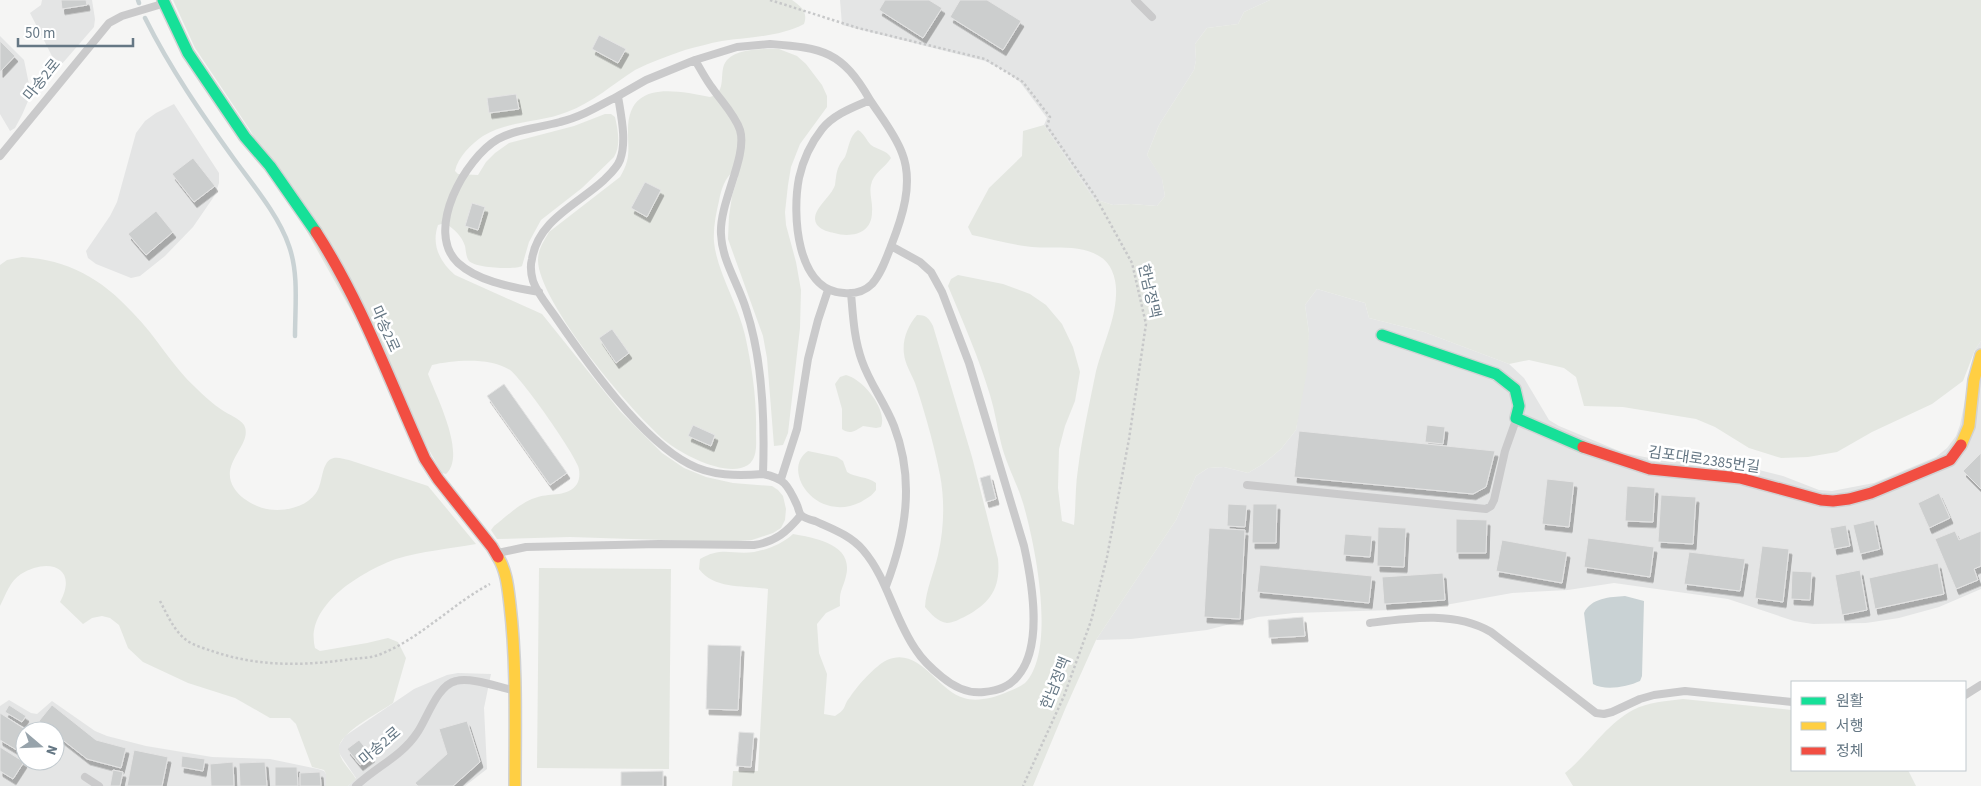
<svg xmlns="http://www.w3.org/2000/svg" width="1981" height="786" font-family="'Source Sans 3','Noto Sans KR',sans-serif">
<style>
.built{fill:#e4e5e5;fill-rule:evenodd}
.green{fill:#e4e7e1}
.water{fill:#c9d2d4}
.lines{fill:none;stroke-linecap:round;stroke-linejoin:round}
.stream{stroke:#c9d2d4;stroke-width:4.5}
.building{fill:#cccece;stroke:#e4e4e4;filter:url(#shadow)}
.fast-casing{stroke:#d1d2d3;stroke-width:14}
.slow-casing{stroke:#d1d2d3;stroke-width:14}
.jam-casing{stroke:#d1d2d3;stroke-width:14}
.path{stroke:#c7c8c9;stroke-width:2.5;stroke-dasharray:2.5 2.5;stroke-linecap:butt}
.lane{stroke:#cacacb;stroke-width:8}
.fast{stroke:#16e098;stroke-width:11}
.slow{stroke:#ffcf43;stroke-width:11}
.jam{stroke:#f24e42;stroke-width:11}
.labels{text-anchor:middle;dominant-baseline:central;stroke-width:5;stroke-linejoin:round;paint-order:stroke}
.street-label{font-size:15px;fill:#657784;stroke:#fff}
</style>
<defs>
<filter id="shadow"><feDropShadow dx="3" dy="5.5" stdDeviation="0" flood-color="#0004"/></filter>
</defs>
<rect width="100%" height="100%" fill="#f5f5f4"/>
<path class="built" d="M42 0H92L95 19 94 27 61 65 55 62 30 13 41 5Z
M840 0H1270L1244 12 1238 24 1207 28 1195 44 1196 60 1194 70 1159 125 1147 155 1162 178 1165 196 1157 206 1131 204 1113 205 1094 199 1044 125 1047 118 1020 82 1005 71 985 61 842 25Z
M0 36 24 60 31 94 22 115 15 128 10 131 0 114Z
M174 104 219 173V183L215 195 193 227 165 256 140 276 131 278 96 264 88 258 86 251 110 216 117 202 136 133 145 121 156 113Z
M1317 289 1365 303 1369 318 1424 332 1509 364 1524 378 1549 420 1559 426 1624 453 1660 460 1728 465 1759 470 1783 476 1819 490 1832 491 1874 483 1936 457 1947 448 1956 436 1960 425 1975 350 1981 341V589L1939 607 1899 618 1866 623 1813 624 1794 621 1728 599 1614 583 1568 590 1512 593 1440 606 1393 610 1294 613 1258 617 1207 630 1131 639 1096 640 1176 520 1196 476 1208 468 1224 467 1248 473 1263 464 1281 449 1296 430 1309 333 1305 305Z
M458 673 491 674 484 708 487 769 465 786H348L356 778 339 753 338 747 345 736 414 689 447 675Z
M9 700 31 713 37 714 52 701 95 731 107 736 146 746 212 757 270 759 318 769 324 771 326 774V786H0V706ZM25 731H55V761H25Z"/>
<path class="green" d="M173 0H792C802 7 808 12 804 24 779 37 749 37 722 41 710 43 697 47 685 50 668 56 651 62 635 70 613 84 592 103 567 112 540 123 509 120 483 136 471 144 458 157 455 171L458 174 478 175 486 162 495 153 509 143 574 126 605 114H611L615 117C618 130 621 146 614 157L582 188 541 220 529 242 522 266C515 270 475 268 469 261 466 257 466 251 465 246 462 236 454 229 445 223L438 225C431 245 440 262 455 275L542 314 620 411 662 453 684 468 706 477 733 483 772 486 778 490 783 496 786 509 785 520 781 528 773 533 752 540 723 542 570 537 497 539 491 530 494 526C507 516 522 501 538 497 551 493 568 497 577 484 580 479 580 471 578 466 572 450 523 380 510 370 490 357 453 360 432 365L428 374C436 396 467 455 446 474L442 473 250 130 195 48Z
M1270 0H1981V341L1975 350 1963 381 1932 404 1872 432 1837 452 1808 457 1781 458 1749 448 1715 427 1696 419 1623 407 1584 406 1576 377 1564 368 1529 360 1509 364 1424 332 1369 318 1365 303 1317 289 1305 305 1309 333 1307 371 1296 430 1281 449 1263 464 1248 473 1224 467 1208 468 1196 476 1176 520 1096 640 1066 707 1033 786H732L733 771H758L768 589C744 585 715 590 699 569L700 559C722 546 732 555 754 552 769 549 782 544 793 534 815 538 854 544 846 576 843 589 839 590 840 606L826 613 817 624 819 653 827 674 824 714 835 716C848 708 842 707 850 697 858 685 875 666 887 660 920 646 937 691 964 698 976 702 993 698 1005 693 1010 691 1020 687 1025 683 1057 650 1035 544 1023 503 1017 483 1006 464 1001 443 997 427 995 411 990 395 979 358 963 322 948 286L951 279 958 275 1003 284 1030 294 1046 305 1062 324 1073 347 1080 372 1075 401 1065 426 1059 449 1058 488 1062 521 1074 525C1076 507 1075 487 1078 469 1082 437 1089 406 1095 376 1101 348 1115 323 1116 295 1117 280 1112 263 1099 256 1079 244 1054 249 1032 247 1012 245 992 239 972 235L968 227 989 188 1022 156 1023 131 1044 125 1094 199 1113 205 1131 204 1157 206 1165 196 1162 179 1147 155 1159 125 1194 70 1196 60 1195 44 1207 28 1238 24 1244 12Z
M764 49H779L797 56 806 64 822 85 827 96V107L800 144 791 167 788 185 785 212 786 225 796 262 801 290 800 328 788 433 783 445 774 446 767 358 763 336 728 239 729 216 732 196 738 177V171H734C725 177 721 190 719 201 716 214 713 228 714 242 717 272 738 304 745 335 752 367 757 400 756 433 756 443 758 458 748 465 728 478 685 456 668 443 634 416 538 302 538 260 538 249 544 241 549 232L620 177C631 158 628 152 628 132 627 80 674 90 710 97 729 92 717 71 727 60 736 50 752 50 764 49Z
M858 130C864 133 866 140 871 145 878 150 887 150 891 158 885 168 873 173 871 185 869 194 873 203 872 212 872 234 851 238 834 233 825 231 815 228 815 218 816 206 831 197 835 185 836 179 836 172 839 166 840 163 843 160 845 157 849 148 849 136 858 130Z
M22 257C68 260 101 278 133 313 156 336 172 366 196 388 204 396 213 404 222 410 229 415 239 418 244 425 254 444 218 463 234 488 239 496 248 502 257 506 275 514 304 510 316 493 323 484 321 464 331 459 336 456 344 459 349 460L428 486 476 544C449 549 422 551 396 559 363 571 304 605 315 648L320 651 367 643 388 638 398 642 406 658 393 703C380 712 339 733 339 748 338 759 351 770 356 779L348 786H326V774L324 770 312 767 296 724 290 718H270L235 698 188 683 143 662 128 648 119 625 110 618 102 616 92 618 83 624 60 602C79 567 48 557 21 574 10 581 6 594 0 606V265L7 260Z
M917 315C926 315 929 318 933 326L972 457 998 559C1001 588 990 603 966 616 960 619 953 623 947 623 938 622 931 614 925 607 926 590 934 572 938 555 944 530 945 501 940 475 935 448 924 409 915 383 911 373 905 364 904 354 902 340 908 325 917 315Z
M846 375C863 379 888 410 881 427L876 428 863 426C855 431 850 435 842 429V409L835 384 840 377Z
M808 451 837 457 843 461 847 472C856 478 867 476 876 483V490C872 496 867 498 861 502 816 524 780 470 808 451Z
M539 568 671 569 669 769 537 768Z
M1683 699 1792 710V770H1908L1916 786H1573L1565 773C1589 754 1605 725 1633 710 1648 702 1667 701 1683 699Z"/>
<path class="water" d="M1625 596 1644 601 1642 676 1640 681C1627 687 1605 691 1593 684L1584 613C1591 598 1610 597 1625 596Z"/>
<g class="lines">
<path class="stream" d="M138 0 139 3
M145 18C171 70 201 113 234 159 253 185 279 216 289 246 299 274 295 307 295 336"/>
</g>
<path class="building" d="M61 0H86L87 5 62 9Z
M885 0H929L942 8 923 38 879 10Z
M960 0H987L1021 21 1003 50 950 17Z
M599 35 626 49 618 63 592 49Z
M0 41 15 56 0 72Z
M516 94 519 109 489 113 487 98Z
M193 158 215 186 194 202 172 174Z
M645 182 661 190 647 217 631 208Z
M472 203 485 207 478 230 465 226Z
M156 211 173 232 146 255 128 234Z
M612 329 629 353 616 363 599 338Z
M504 384 567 473 550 485 487 396Z
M693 425 715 435 711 446 688 436Z
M1427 425 1445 427 1443 444 1425 442Z
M1299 431 1495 451 1486 487 1473 494 1294 477Z
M1981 453V489L1963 471Z
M990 475 996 499 986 502 980 478Z
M1547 479 1574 482 1569 527 1542 524Z
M1627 486 1655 488 1653 522 1625 521Z
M1939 493 1950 518 1929 528 1918 503Z
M1661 495 1696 497 1693 544 1658 542Z
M1228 504 1247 505 1245 527 1227 526Z
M1253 504H1277L1276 543H1252Z
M1456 519 1487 520 1486 553H1456Z
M1874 520 1880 549 1860 554 1853 525Z
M1846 525 1850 546 1834 549 1830 528Z
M1378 527 1406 528 1404 567 1377 566Z
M1209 528 1245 530 1240 619 1204 617Z
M1955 531 1959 540 1981 531V566L1974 569 1978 580 1956 589 1935 539Z
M1345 534 1372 536 1370 557 1343 555Z
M1588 538 1654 547 1650 577 1584 567Z
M1502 540 1567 552 1562 583 1496 571Z
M1762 546 1789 549 1783 602 1755 598Z
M1689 552 1745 559 1740 591 1684 584Z
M1938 563 1944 594 1875 609 1869 578Z
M1260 565 1372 576 1369 603 1257 592Z
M1860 570 1867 610 1842 615 1835 575Z
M1792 571 1812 572 1810 600 1791 599Z
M1443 573 1445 600 1384 604 1382 577Z
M1303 617 1305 636 1269 638 1268 620Z
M708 645 741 646 738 710 706 709Z
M9 705 26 716 22 722 5 712Z
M52 705 96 740 126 748 121 768 87 759 55 734V731H51L39 721Z
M0 713 28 731H25V755L0 740Z
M467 721 480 762 453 786H418L415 783 447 754 439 729Z
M739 732 754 733 751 767 736 766Z
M359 740 372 756 360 765 347 749Z
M0 747 24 762 13 779 0 771Z
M134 750 168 757 162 786H127Z
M182 756 205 759 203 771 181 767Z
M233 762 234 786H211L210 764Z
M265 762 267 786H240L239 763Z
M275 767H297L298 786H275Z
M113 770 123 772 120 786H110Z
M663 771V786H621V772Z
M320 772 321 786H300V773Z"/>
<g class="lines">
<defs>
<path id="fast" d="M163 0 188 53 245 137 270 166 316 232
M1382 335 1496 374 1515 389 1519 406 1516 418 1583 447"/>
<path id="slow" d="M1961 445 1969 426 1974 380 1981 355
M498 557C507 572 508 589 510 605 517 665 515 726 515 786"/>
<path id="jam" d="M316 232C362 303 390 382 425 459L438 479 492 547 498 557
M1583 447 1650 469 1740 478 1821 500 1833 501 1849 499 1871 493 1950 460 1961 445"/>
</defs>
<use href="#fast" class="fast-casing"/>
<use href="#slow" class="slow-casing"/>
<use href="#jam" class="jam-casing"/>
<path class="path" d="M770 0 858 28 985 59 1023 82 1050 117 1047 126 1095 196 1132 263 1146 324 1129 439 1107 557 1091 621 1064 696 1023 786
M160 601C167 614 173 629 185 639 192 645 203 648 212 651 258 667 304 666 351 659 361 658 372 658 381 654 421 638 452 604 490 584"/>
<path class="lane" d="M1135 0 1152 17
M770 44C823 48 842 51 870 100 854 107 834 114 822 129 811 143 803 160 799 178 792 213 796 291 844 293 855 294 864 292 872 284 881 274 886 259 891 246L920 262 931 272 942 292 969 363 1024 546C1032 582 1044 647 1017 677 1009 687 996 691 984 692 968 694 954 687 942 677 932 669 923 661 916 650 894 619 888 579 863 550 850 535 832 529 815 521 811 520 804 518 801 515 799 513 798 507 797 505 788 485 784 478 763 474 765 419 763 360 746 309 738 283 722 261 721 234 719 203 748 156 740 130 735 115 722 102 713 89 706 80 701 70 695 60L737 47Z
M695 60 646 80 618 96C621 116 627 141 620 160 617 168 610 174 604 180 578 204 538 220 532 259 530 266 531 274 533 281 538 295 549 307 557 319 588 364 641 439 689 464 711 476 738 476 763 474
M870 100C881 117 895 134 902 153 914 183 902 218 891 246
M0 156 109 23 122 16 162 4
M539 292C512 287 479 282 458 263 424 231 465 158 498 139 516 129 539 128 560 122 581 117 599 106 618 96
M851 293C853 316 854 339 862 361 870 384 885 403 894 426 915 480 906 534 886 586
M781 479 797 429 808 359 818 320 828 290
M1247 485 1486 509 1491 506 1494 500 1505 451 1516 420
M498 553 526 547 659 544 754 545C775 542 787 532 801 515
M1370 623C1409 618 1455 611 1491 632L1596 713 1604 714 1612 712 1640 699 1654 695 1685 691 1792 702
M1965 695 1981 685
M85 777 99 786
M356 786C376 767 402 756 417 733 427 719 437 685 456 681 471 677 498 687 513 690"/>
<use href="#fast" class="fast"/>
<use href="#slow" class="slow"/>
<use href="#jam" class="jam"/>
</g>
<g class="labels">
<g class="street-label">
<text transform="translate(42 80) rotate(-51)">마송2로</text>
<text transform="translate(1149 291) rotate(77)">한남정맥</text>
<text transform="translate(385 329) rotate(66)">마송2로</text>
<text transform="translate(1704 460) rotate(8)">김포대로2385번길</text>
<text transform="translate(1056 683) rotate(-68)">한남정맥</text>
<text transform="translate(380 746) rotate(-40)">마송2로</text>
</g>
</g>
<rect x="1791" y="681" width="175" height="90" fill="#ffffff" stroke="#c1c9ce"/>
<rect x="1801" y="697" width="25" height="8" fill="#16e098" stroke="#c1c9ce"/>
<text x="1836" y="706" font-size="15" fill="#657784">원활</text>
<rect x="1801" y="722" width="25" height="8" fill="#ffcf43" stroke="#c1c9ce"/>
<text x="1836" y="731" font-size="15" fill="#657784">서행</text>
<rect x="1801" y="747" width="25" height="8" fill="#f24e42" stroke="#c1c9ce"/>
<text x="1836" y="756" font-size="15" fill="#657784">정체</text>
<g transform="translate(40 746) rotate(109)"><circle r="24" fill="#ffffff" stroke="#c1c9ce"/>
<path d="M0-4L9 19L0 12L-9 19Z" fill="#97a3ab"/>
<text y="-8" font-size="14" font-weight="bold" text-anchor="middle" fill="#657784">N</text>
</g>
<path d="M18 38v8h115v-8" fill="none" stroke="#657784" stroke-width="2.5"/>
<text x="25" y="38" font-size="15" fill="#657784" stroke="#ffffff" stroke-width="4" paint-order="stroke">50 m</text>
</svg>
